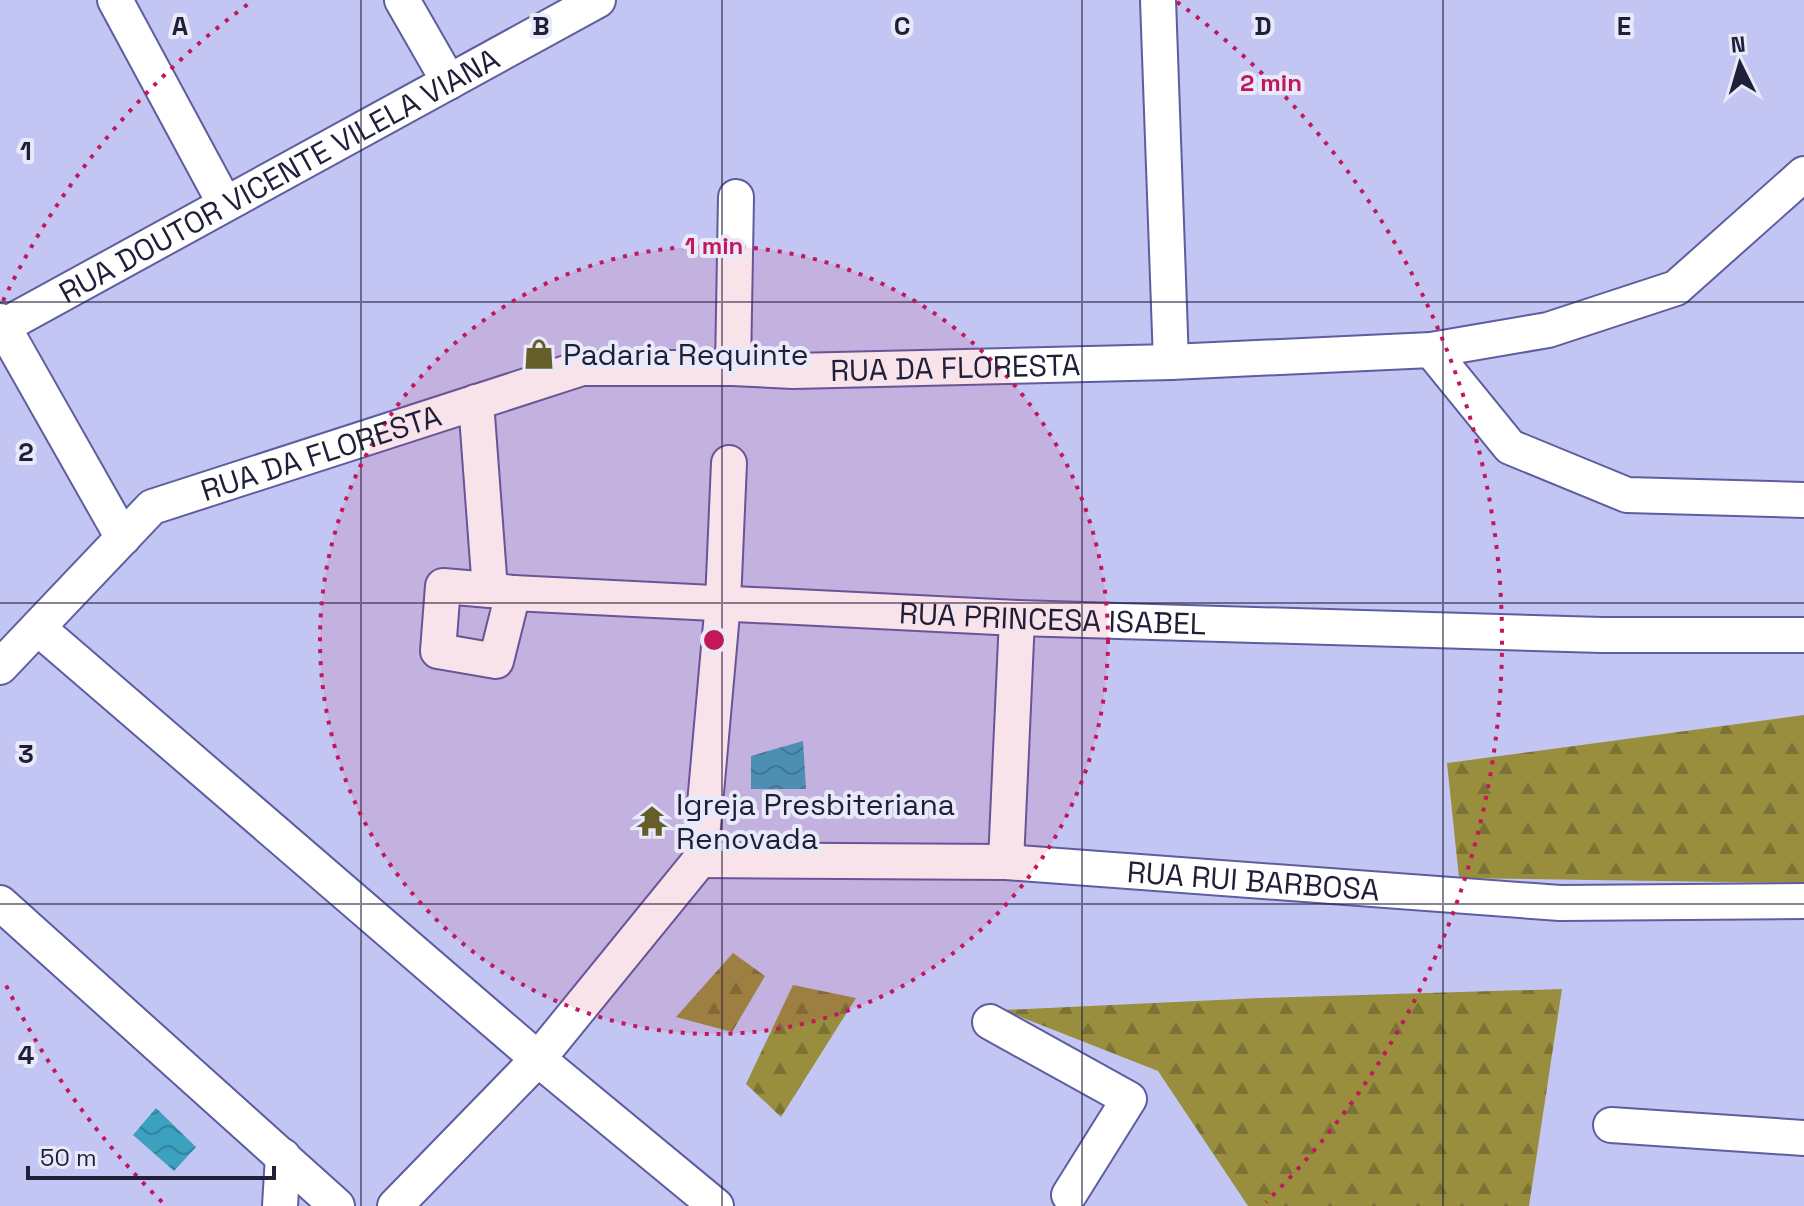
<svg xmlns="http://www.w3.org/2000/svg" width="1804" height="1206" font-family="'Space Grotesk',sans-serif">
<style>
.forest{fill:url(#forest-firs)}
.water{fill:url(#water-waves)}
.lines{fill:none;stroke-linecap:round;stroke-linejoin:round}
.street-casing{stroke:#5d5d9f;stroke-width:38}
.street{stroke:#fff;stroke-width:34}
.grid{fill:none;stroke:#1f1f3a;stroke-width:2;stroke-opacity:0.55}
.ring{fill:none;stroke:#c2185b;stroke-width:4;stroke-dasharray:4 8}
.labels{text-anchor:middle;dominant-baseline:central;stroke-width:8;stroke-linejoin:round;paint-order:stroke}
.street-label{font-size:30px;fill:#1f1f3a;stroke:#e8eaf9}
.poi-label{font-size:30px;fill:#1f1f3a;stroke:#e8eaf9;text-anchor:start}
.grid-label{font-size:26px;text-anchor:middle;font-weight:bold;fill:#1f1f3a;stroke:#e8eaf9;stroke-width:8;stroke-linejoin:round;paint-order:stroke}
.centre{fill:#c2185b;stroke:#e8eaf9;stroke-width:4}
.ring-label{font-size:24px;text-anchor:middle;font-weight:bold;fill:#c2185b;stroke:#e8eaf9;stroke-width:8;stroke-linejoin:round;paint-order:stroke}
</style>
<defs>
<pattern id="forest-firs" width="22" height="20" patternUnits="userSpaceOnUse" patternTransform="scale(2)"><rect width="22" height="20" fill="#988e3e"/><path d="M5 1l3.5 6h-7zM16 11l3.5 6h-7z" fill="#7b7335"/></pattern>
<pattern id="water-waves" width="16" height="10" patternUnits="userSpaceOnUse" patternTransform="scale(2)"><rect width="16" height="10" fill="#3ca0bf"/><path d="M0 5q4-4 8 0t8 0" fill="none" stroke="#32829c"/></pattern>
</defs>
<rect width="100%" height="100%" fill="#c3c6f3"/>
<path class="forest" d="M1804 715V883L1459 878 1447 763Z
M733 953 765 976 732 1032 676 1017Z
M793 985 856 998 781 1117 746 1084Z
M1562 989 1529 1206H1248L1158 1071 1003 1010 1260 998Z"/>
<path class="water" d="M803 741 806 789H751V756Z
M156 1108 196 1147 174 1171 133 1135Z"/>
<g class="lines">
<defs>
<g id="street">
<path d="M115 0 225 204"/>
<path d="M402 0 449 82"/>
<path d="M1158 0 1171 362"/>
<path d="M0 321 123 538"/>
<path id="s1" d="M0 328 598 0"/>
<path d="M1431 350 1510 447 1627 495 1804 500"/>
<path d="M733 368 736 197"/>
<path id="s2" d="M476 402 490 590 513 593 1017 618 1602 635H1804"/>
<path d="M490 590 443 586 438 651 496 661 513 593"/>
<path d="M38 628 538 1059 716 1206"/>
<path id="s3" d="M0 667 152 507 582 368H733L793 371 1171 362 1431 350 1548 330 1676 288 1804 174"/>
<path id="s4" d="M700 860 1006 862 1560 903 1804 901"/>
<path d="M700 860 723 602 729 463"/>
<path d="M1006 862 1017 618"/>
<path d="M0 903 337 1206"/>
<path d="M990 1022 1129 1099 1069 1195"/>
<path d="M1611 1125 1804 1138"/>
<path d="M280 1206 283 1156"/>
<path d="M395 1206 538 1059 700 860"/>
</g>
</defs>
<use href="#street" class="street-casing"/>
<use href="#street" class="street"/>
</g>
<path class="grid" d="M361 0V1206M722 0V1206M1082 0V1206M1443 0V1206M0 302H1804M0 603H1804M0 904H1804"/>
<circle cx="714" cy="640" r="394" fill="#c2185b" fill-opacity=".12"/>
<g class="ring">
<circle cx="714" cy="640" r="394"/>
<path d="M162 1202A788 788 0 0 1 3 979M3 301A788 788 0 0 1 251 2M1177 2A788 788 0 0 1 1266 1202"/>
</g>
<defs>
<symbol id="shop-bare" viewBox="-9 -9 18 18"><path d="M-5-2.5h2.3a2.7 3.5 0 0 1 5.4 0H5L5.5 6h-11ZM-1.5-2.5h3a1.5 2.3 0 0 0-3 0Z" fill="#655e2a" stroke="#e8eaf9" stroke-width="2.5" paint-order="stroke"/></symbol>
<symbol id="temple-bare" viewBox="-9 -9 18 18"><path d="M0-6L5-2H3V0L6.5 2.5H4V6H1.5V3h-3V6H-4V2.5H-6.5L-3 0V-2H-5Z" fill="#655e2a" stroke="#e8eaf9" stroke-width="2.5" paint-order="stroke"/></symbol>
</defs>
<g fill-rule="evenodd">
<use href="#shop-bare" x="517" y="332" width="44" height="44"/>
<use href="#temple-bare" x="630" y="799" width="44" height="44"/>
</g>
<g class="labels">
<g class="street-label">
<text stroke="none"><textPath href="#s1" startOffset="318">RUA DOUTOR VICENTE VILELA VIANA</textPath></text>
<text stroke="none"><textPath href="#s3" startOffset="1046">RUA DA FLORESTA</textPath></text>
<text stroke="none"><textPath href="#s3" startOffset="398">RUA DA FLORESTA</textPath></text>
<text stroke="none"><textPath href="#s2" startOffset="752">RUA PRINCESA ISABEL</textPath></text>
<text stroke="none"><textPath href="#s4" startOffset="554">RUA RUI BARBOSA</textPath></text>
</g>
<g class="poi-label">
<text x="563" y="354">Padaria Requinte</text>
<text x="676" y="804">Igreja Presbiteriana<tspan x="676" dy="34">Renovada</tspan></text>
</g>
</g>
<g class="grid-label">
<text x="180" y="35">A</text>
<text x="541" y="35">B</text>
<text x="902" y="35">C</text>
<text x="1263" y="35">D</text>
<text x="1624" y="35">E</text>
<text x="26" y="160">1</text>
<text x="26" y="461">2</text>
<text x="26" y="763">3</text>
<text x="26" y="1064">4</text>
</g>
<circle cx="714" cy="640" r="12" class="centre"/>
<g class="ring-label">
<text x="1271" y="91">2 min</text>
<text x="714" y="254">1 min</text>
</g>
<g transform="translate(1740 64) rotate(355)" stroke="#e8eaf9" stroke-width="6" paint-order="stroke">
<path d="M0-6L14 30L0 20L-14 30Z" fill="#1f1f3a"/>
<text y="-12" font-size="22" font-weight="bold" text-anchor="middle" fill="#1f1f3a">N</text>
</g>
<path d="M28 1166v12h246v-12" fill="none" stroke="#1f1f3a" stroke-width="4"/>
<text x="40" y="1166" font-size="24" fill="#1f1f3a" stroke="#e8eaf9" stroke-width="6" paint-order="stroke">50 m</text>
</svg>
